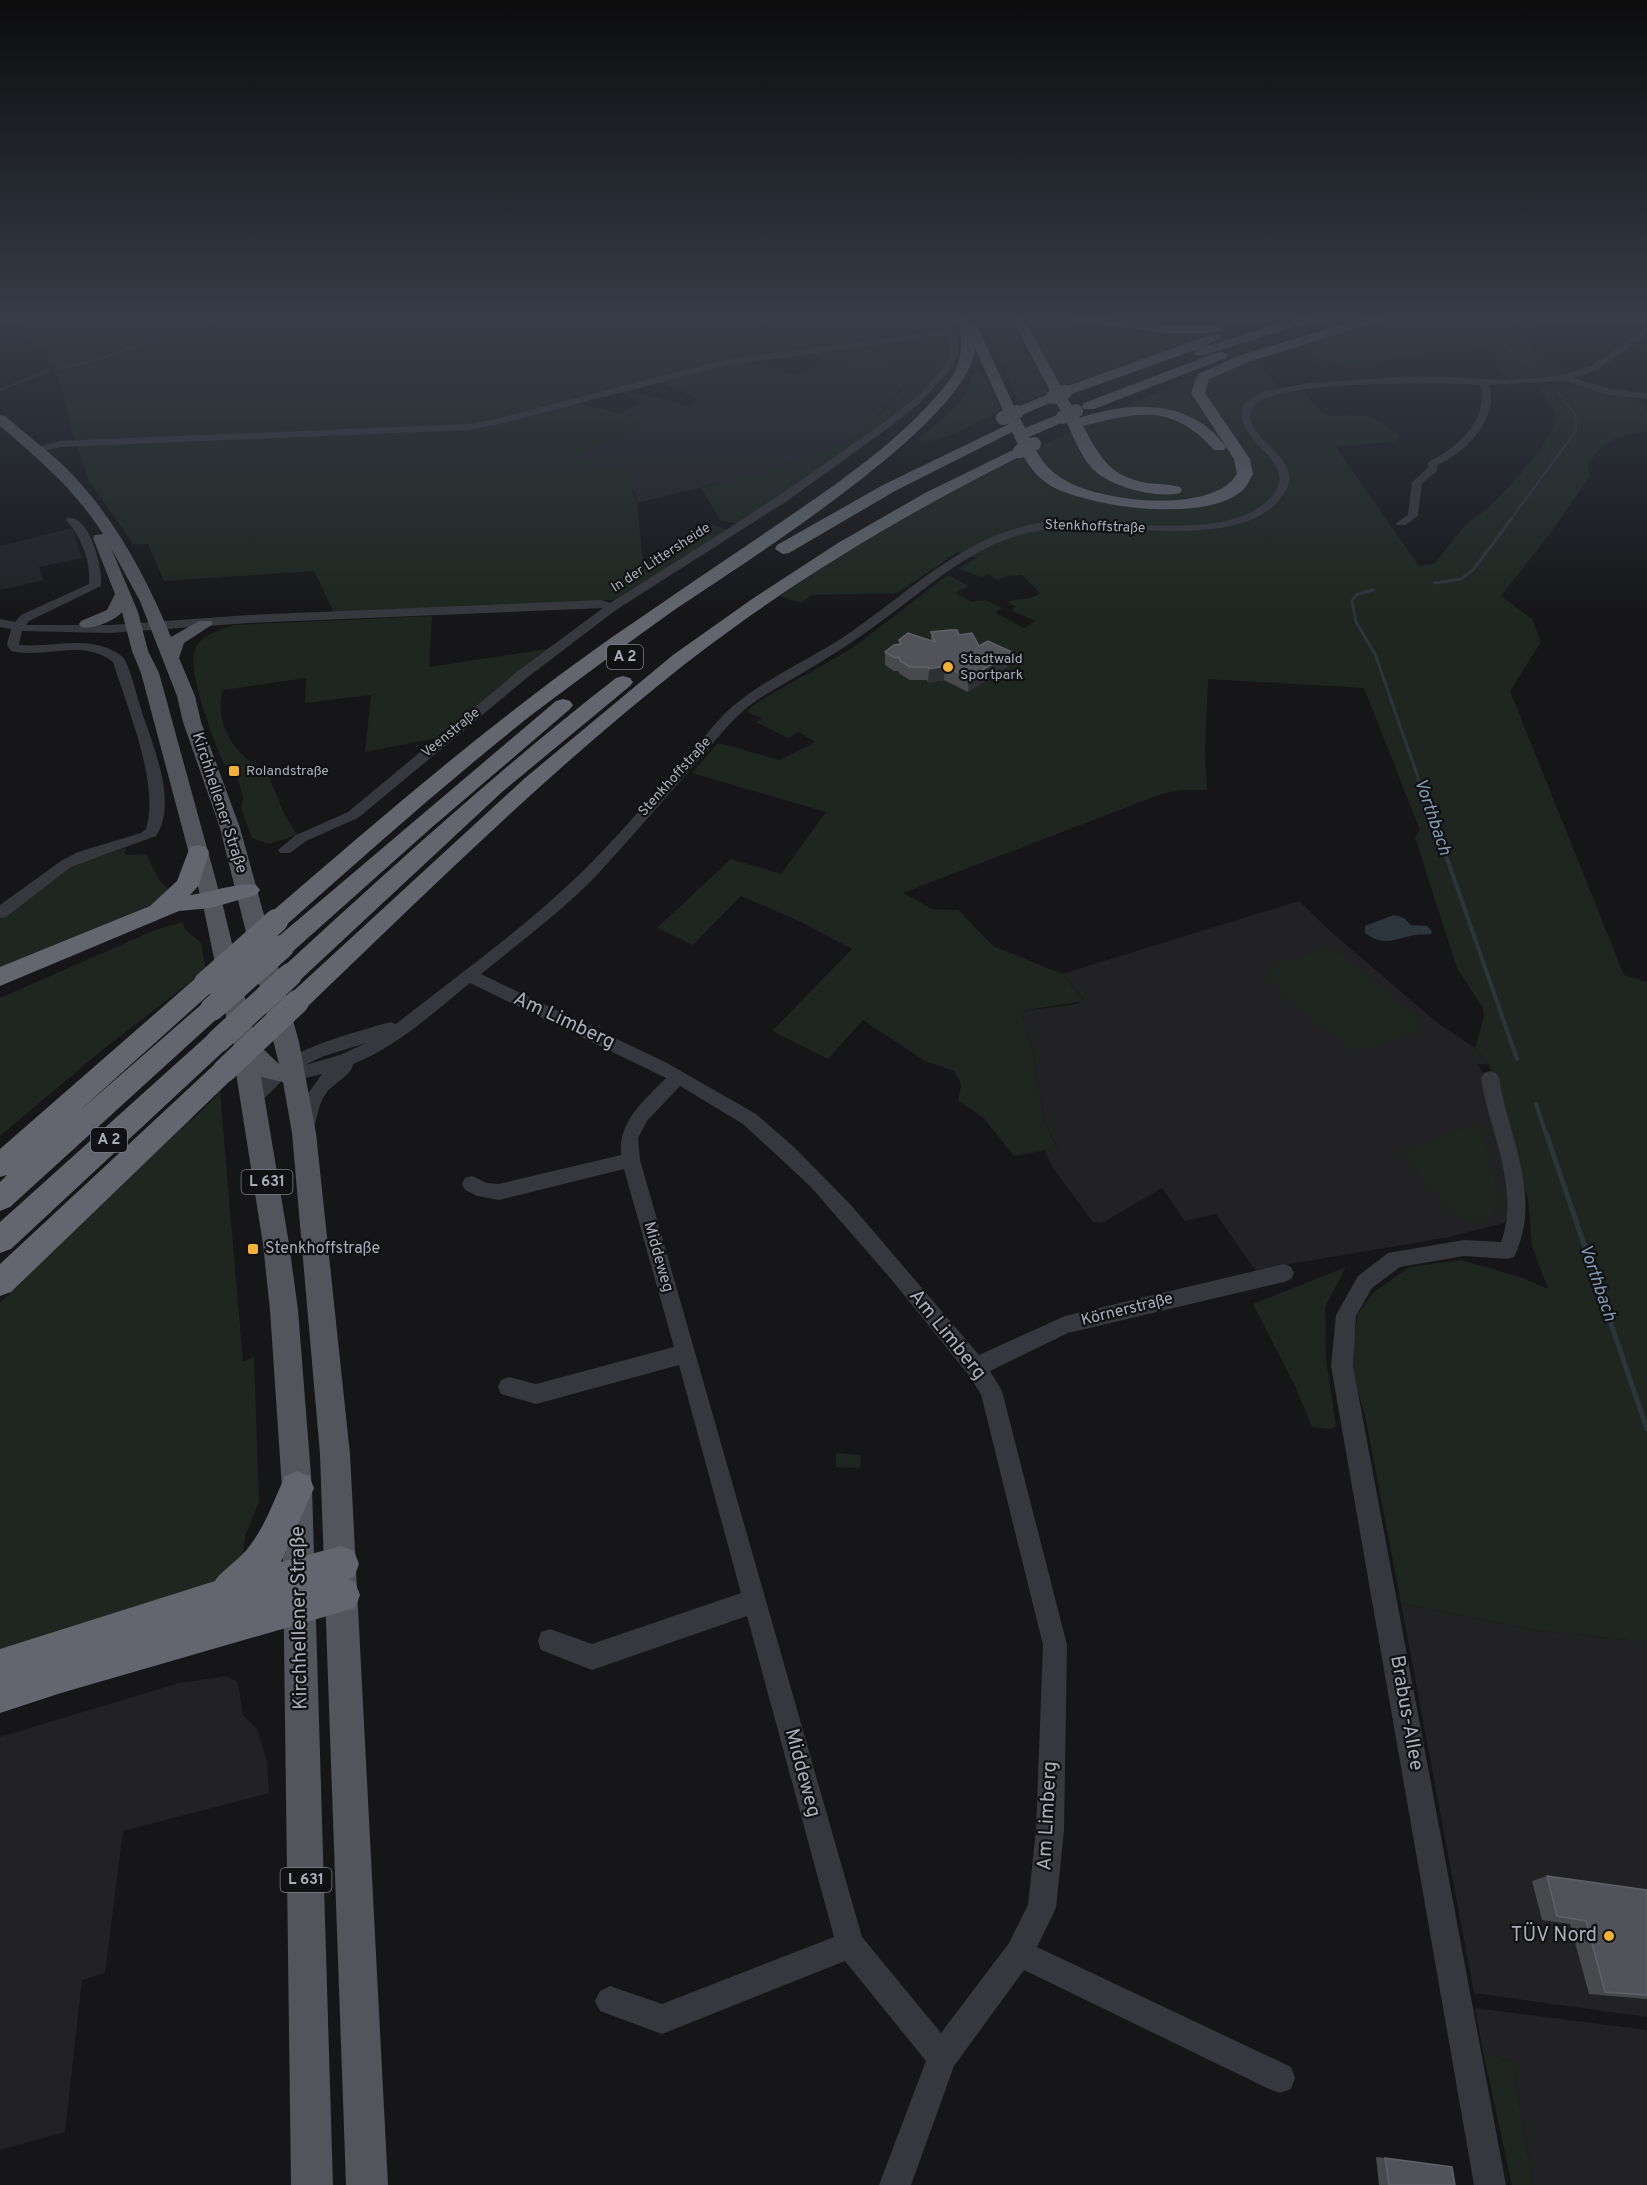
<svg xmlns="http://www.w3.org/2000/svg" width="1647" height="2185" font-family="Overpass,sans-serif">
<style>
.built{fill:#222225}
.green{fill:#1e261f}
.water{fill:#2c353c}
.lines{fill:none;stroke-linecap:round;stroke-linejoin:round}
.stream-far3{stroke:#2c353c;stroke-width:2}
.stream-far2{stroke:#2c353c;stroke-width:3}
.stream-far1{stroke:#2c353c;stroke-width:4}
.stream{stroke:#2c353c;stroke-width:5}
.minor{fill:#37383d;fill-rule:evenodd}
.major{fill:#53555c;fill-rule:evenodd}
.highway{fill:#63666e;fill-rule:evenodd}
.highway-bridge-far1{stroke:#63666e;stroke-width:14}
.highway-bridge{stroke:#63666e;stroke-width:24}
.wall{fill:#47494d}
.shaded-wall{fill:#2f3033}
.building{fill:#525359;stroke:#5f6168;stroke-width:1.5}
.poi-dot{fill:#f2b134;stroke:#111113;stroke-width:2}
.labels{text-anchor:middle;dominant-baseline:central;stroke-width:4.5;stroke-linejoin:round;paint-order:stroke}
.far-street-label{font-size:14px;fill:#a8adb8;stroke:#111113}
.far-poi-label{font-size:14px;fill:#a8adb8;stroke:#111113;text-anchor:start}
.shield{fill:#111113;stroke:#7b7e86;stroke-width:1.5}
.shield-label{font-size:15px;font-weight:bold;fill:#a8adb8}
.street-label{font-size:16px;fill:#a8adb8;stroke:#111113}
.poi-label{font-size:16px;fill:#a8adb8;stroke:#111113;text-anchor:start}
.water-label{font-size:18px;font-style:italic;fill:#7f9bb3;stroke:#111113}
.near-street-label{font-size:20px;fill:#a8adb8;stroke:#111113}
.near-poi-label{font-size:20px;fill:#a8adb8;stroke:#111113;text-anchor:end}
</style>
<rect width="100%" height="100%" fill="#161618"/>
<path class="built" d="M861 359 920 371 906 383 857 438 761 473 637 503 634 492 575 458 639 424 621 414 641 402 622 392 626 390 689 406 695 402 694 397 659 382 744 361 812 380Z
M72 528 82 558 39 567 44 580 0 590V546Z
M1299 901 1330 931 1435 1021 1475 1048 1489 1064H1477L1485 1076 1512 1199 1510 1214 1504 1223 1449 1237 1255 1270 1216 1214 1185 1221 1162 1188 1102 1223 1093 1222 1053 1168 1044 1150 1057 1147 1044 1121 1032 1048 1021 1011 1076 1004 1084 1000 1062 974Z
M1401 1603 1536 1630 1647 1642V2017L1474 1993Z
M227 1676 238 1683 243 1715 257 1729 267 1761 269 1793 123 1831 105 1973 82 1980 65 2132 0 2150V1737L179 1683Z
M1475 2008 1647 2030V2185H1533L1512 2062 1483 2052Z"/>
<path class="green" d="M10 315H950L953 332 751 359 576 402 621 414 639 424 576 458 624 471 637 503 643 563 649 564 713 525 729 530 615 600 334 613 314 571 164 581 148 544 134 545 89 481 74 438 63 393 53 364Z
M979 315H1008L1049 392 1030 400 1020 401 1013 392 1005 366Z
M1021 315H1058L1217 331 1228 330 1062 387Z
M1074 315H1271L1234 324 1199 328 1194 323 1189 324 1193 328 1149 325Z
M1403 315H1446L1471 319 1487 315H1552C1538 322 1532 327 1528 343L1540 355 1547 357 1565 374 1507 379 1488 351 1464 343H1446L1471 353 1343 364 1339 360 1317 362 1303 345Z
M943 335 950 338 952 349 942 372 912 403 739 524 721 521 701 488 761 473 857 438C861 426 871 422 880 414 893 401 904 385 919 372L861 359 812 380 793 375 825 366 813 353Z
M1256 360 1284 393 1303 391 1321 412 1331 416 1367 414 1400 436 1393 442 1335 446 1419 566 1434 564C1446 551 1456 533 1469 522 1475 516 1482 513 1488 508 1504 493 1552 442 1555 421 1557 408 1544 395 1536 385L1561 383 1639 399 1647 412V432C1615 435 1608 439 1588 463L1590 476 1552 531 1501 596 1532 619 1541 642 1510 691 1624 975 1647 982V1642L1536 1630 1401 1603 1365 1416 1354 1377 1353 1345 1358 1314 1374 1292 1409 1267 1461 1260 1523 1278 1548 1289 1532 1246 1528 1200 1489 1064 1475 1048 1484 1017 1483 1008 1457 968 1415 837 1420 830 1364 688 1208 679 1205 753 1207 790H1182L1161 794 903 893 932 909 958 910 993 946 1062 974 1084 1001 1021 1011 1032 1048 1044 1121 1057 1148 1014 1156 983 1117 958 1101 961 1086 959 1079 954 1071 925 1061 863 1020 828 1059 772 1031 852 949 799 921 741 896 693 945 657 928 731 859 781 874 826 812 692 773 718 743 780 760 815 742 799 732 788 738 756 722 762 718 746 712 759 701 851 649 948 575 969 586 955 593 972 602 985 600 1002 608 996 612 998 614 1024 628 1035 621 1011 610 1016 607 1007 602C1019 598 1030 601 1040 593L1022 575 1007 576 997 580 987 574 982 577 958 569 977 558 958 552 897 593 812 595 801 603 780 596 850 549 916 509 1112 411 1201 375Z
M980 372 988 383 1001 410 955 434 923 442 918 439 944 418 965 396 973 373Z
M432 616 429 667 553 648 502 684 437 738 365 752 371 695 305 703 306 678 223 690C213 720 235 760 266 769L283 811 297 835 269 844 252 838 241 809 243 797 235 770 224 763 221 758C213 736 183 664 197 645 205 634 221 629 233 625Z
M126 848 125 853 128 855 146 854 159 880 169 890 164 899 0 973V918L64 868Z
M183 922 185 929 201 943 206 970 101 1051 0 1136V998L155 930Z
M1327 948 1344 955 1423 1022 1420 1032 1362 1051 1352 1050 1297 1009 1268 977 1266 971 1274 964Z
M220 1092 243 1362 254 1357 259 1502 245 1536 242 1568 231 1576 0 1657V1303L197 1108 189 1123Z
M1479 1123C1484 1141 1506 1201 1494 1214 1488 1220 1476 1221 1468 1223L1458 1219 1399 1151Z
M1346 1267 1325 1307 1326 1359 1336 1426 1331 1429 1312 1427 1295 1386 1253 1304Z
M836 1453 861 1455 860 1468 836 1467Z
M1483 2052 1512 2062 1533 2185H1512Z"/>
<path class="water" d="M1394 915 1404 918 1411 925 1427 926 1432 931 1431 934C1426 935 1421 934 1416 935 1395 938 1386 948 1365 933V926Z"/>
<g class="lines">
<path class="stream-far3" d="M1527 315 1504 328 1501 337 1508 350 1538 371
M55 370 100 359 161 337 176 329 212 323 216 319H233L234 315
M0 390 47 371
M1511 519 1576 431 1575 414 1557 391"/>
<path class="stream-far2" d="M1435 583 1461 579 1473 570 1512 518
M1373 590 1356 595 1352 601 1356 622 1375 654 1421 786"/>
<path class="stream-far1" d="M1421 784 1517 1059
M1536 1104 1546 1134"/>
<path class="stream" d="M1546 1133 1647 1429"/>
<path class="minor" d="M1647 328V335L1597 370 1574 378 1610 389 1647 393V399L1609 395 1564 381 1489 385C1500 418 1466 453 1437 465V471L1422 483 1418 516 1405 525H1397L1396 523 1408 515 1412 482 1428 468V462C1457 449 1490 419 1480 385 1447 383 1259 378 1251 411 1243 441 1310 459 1283 495 1274 507 1266 513 1253 519 1237 526 1218 529 1201 530 1137 536 1066 516 1005 540 957 558 920 594 879 623 852 643 824 660 796 677 777 688 757 698 741 713 726 726 714 743 701 757 666 797 632 837 596 876 561 912 520 942 481 974L667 1063 756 1114 794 1147 851 1205 979 1355 1065 1316 1284 1264 1291 1267 1294 1273 1291 1279 1284 1282 1068 1333 990 1371 1002 1391 1067 1645 1064 1830 1056 1908 1037 1947 1291 2067 1295 2078 1291 2089 1280 2093 1269 2089 1024 1970 954 2066 911 2185H879L926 2061 845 1961 662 2034 600 2011 595 2001 600 1991 610 1986 662 2004 834 1937 747 1616 592 1670 541 1650 538 1641 541 1632 550 1629 592 1644 741 1593 679 1365 536 1404 501 1394 498 1387 501 1380 509 1377 536 1384 674 1347 624 1169 499 1200 477 1196 465 1190 462 1184 465 1178 472 1176 487 1183 499 1184 621 1155C618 1121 644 1101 666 1078L470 983C433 1013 398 1046 353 1064 352 1075 334 1083 327 1092 317 1104 318 1120 312 1133L305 1135 298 1133 296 1128 304 1099 322 1074 292 1081 285 1078C274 1087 262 1107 247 1102L244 1097C267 1054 347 1035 390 1022L396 1024C459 974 526 927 583 871 622 833 657 789 694 749 706 735 719 718 733 706 768 677 811 659 848 634 889 606 925 573 968 549 996 533 1031 521 1063 521 1117 520 1244 545 1276 490 1295 458 1229 439 1244 404L1264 391 1310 383 1418 376 1507 380 1564 375 1591 366ZM366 1043 340 1055 305 1065 324 1056ZM680 1086 743 1124 810 1186 891 1279 968 1374 981 1394 1043 1645 1036 1830 1028 1905 1009 1943 941 2033 862 1937 640 1160 638 1138 647 1121Z
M953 329 957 332 959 351 953 366 920 403 895 423 790 499 616 610 528 677 358 818 306 841 290 853H280L278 850 296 835 348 812 518 671 603 608 249 623 110 633 22 631 19 645C57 648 91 633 123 657 132 672 135 690 140 706 151 742 179 801 156 836L71 867 6 917 0 918V905L61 861 78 852 141 833 146 829C160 784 127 707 113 662 82 638 46 659 11 651L7 645 11 629 0 627V619L15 622 21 615 89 584C91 561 81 536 66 520L67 518C90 514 103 569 101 586L29 621 26 625H110L249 615 601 600 610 603C690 553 771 503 847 448 881 424 921 400 944 366 951 356 950 346 949 335L728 365 495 425 467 430 60 447 38 453 33 450 34 448 60 441 467 424 492 420 728 359Z
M1490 1071 1496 1073 1499 1078C1509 1138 1543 1198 1514 1257L1507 1259 1464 1256 1400 1267 1372 1288 1356 1316 1353 1366 1506 2185H1474L1331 1366 1336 1315 1358 1276 1388 1253 1464 1240 1501 1242C1521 1190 1489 1130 1481 1078L1484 1073Z"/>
<path class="major" d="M0 415 5 416C23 432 43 447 61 463 111 511 145 574 171 637L199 621H211L213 624 184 643 179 658 195 696 201 722 240 828 299 1042 316 1133 350 1454 388 2185H346L320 1454 292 1133 283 1082 261 1077 289 1244 298 1310 312 1488 333 2185H291L282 1488 270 1310 263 1244 233 1054 239 1047 235 1046 231 1040 204 910 141 673 132 651 122 612C116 620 93 630 81 627L79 624 81 621 107 610 115 594 93 538 95 535 103 534C76 491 39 459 0 426ZM111 548 140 601 177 696 183 722 220 828 279 1064 259 1045 253 1043 255 1040 224 910 159 673 148 651 138 612Z"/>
<path class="highway" d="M958 315H970L972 322 977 326 1015 408 1051 393 1010 315H1022L1062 388 1210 335H1220L1221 338 1200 348 1307 315H1325L1323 318 1205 355H1195V350L1066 396 1079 418C1130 401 1191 398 1226 447L1224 450H1214C1172 403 1138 412 1083 426 1100 457 1109 476 1147 483 1158 484 1169 484 1180 487L1182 490 1180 493C1156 499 1107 486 1091 467 1080 455 1073 435 1066 421L1029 437C1038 455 1045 468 1063 479 1098 502 1213 515 1237 474L1234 459 1191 393 1198 374 1238 356 1373 315H1391L1389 318 1248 362 1209 379 1205 393 1250 459 1253 474C1250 479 1247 486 1243 490 1206 523 1097 508 1055 488 1041 481 1030 469 1023 455 904 514 789 583 685 664 550 770 429 890 306 1008L297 1011 288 1008 284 1002 288 996 525 778 673 655 755 597 838 543 925 493 1019 447 1012 432 895 491 789 553 783 554 775 549 777 545 883 485 1009 424 975 348C969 424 735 568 670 613 624 646 579 679 534 713 448 781 366 854 284 927L276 929 268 927 264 921 268 915C378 820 489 724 608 640 667 599 727 559 787 518 844 479 905 437 948 382 964 362 963 339 958 315ZM1055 401 1062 413 1025 428 1019 416Z
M1058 315H1089L1166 325H1215L1221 329 1215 333H1166L1064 319Z
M1221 351 1228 355 1226 358 1094 409H1084L1082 406 1084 403Z
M623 676 630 678 633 682 630 686 502 792 299 981 290 984 281 981 278 975 281 969C390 869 499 769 616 678Z
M563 699 570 701 573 705 570 709 430 829 291 953 282 955 273 953 270 947 273 941 556 701Z
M198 845 206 847 209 852 199 885 190 895C208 893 242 881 256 885L260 890 256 895 211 908 179 911 0 986V967L150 906 177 881 190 847Z
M206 974 215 977 218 983 215 989 77 1113 203 1003 212 1000 221 1003 225 1009 221 1015 10 1207 0 1211V1182L7 1175 0 1177V1149L197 977Z
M218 1031 227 1034 231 1041 227 1048 11 1249 0 1253V1222L209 1034Z
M225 1060 234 1063 238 1070 234 1077 11 1292 0 1296V1264L216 1063Z
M297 1471 309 1476 314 1488 281 1562 341 1546 354 1551 359 1564 354 1577 348 1579 355 1582 360 1595 355 1608 61 1693 0 1713V1649L215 1581C219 1573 241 1558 248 1548 265 1527 274 1500 285 1476Z"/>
<path class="highway-bridge-far1" d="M1053 397 1065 392
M1063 417 1076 411
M1003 418 1017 412
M1020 451 1034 444"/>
<path class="highway-bridge" d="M206 983 276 921
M212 1009 282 947
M218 1041 290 975
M225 1070 297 1002"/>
</g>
<path class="wall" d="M931 632 959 635 979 646 1012 652 1010 665 968 692 944 680 928 683 927 680H910L900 674 898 671H894L885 665V652L899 644V640L931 641Z
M1547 1876 1647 1890V1999L1589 1994 1570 1924 1542 1920 1532 1881Z
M1376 2157 1385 2158 1455 2185H1379Z"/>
<path class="shaded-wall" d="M1012 652 1010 665 968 692 969 678Z
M945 666 944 680 928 683 929 669Z"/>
<path class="building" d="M950 630H957L959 635 972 633 979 646 988 641 1012 652 969 678 945 666 929 669 928 667H910L900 661 899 657 895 658 885 652 894 645 901 644 899 640 908 633 935 642 931 632Z
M1547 1876 1647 1890V1995L1605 1992 1586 1921 1557 1916Z
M1385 2158 1452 2167 1455 2185H1389Z"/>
<linearGradient id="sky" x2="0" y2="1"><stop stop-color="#0c0c0d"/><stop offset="0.51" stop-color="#363c48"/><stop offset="1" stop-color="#363c48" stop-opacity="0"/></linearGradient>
<rect width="1647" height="621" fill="url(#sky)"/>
<g class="poi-dot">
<circle cx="948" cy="667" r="6"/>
<rect x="228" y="765" width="12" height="12" rx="3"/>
<rect x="247" y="1243" width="12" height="12" rx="3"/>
<circle cx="1609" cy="1936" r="6"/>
</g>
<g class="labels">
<g class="far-street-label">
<text transform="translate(1095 527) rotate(2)">Stenkhoffstraße</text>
<text transform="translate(661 558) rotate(-33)">In der Littersheide</text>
<text transform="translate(451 733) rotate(-39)">Veenstraße</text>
<text transform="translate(675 777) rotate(-48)">Stenkhoffstraße</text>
</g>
<g class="far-poi-label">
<text x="960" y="659">Stadtwald<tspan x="960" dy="16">Sportpark</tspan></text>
<text x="246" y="771">Rolandstraße</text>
</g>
<g class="shield">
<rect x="607" y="645" width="36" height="24" rx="4.5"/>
<rect x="91" y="1128" width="36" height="24" rx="4.5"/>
<rect x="241.5" y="1170" width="51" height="24" rx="4.5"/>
<rect x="280.5" y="1868" width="51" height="24" rx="4.5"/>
</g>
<g class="shield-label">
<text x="625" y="657">A 2</text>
<text x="109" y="1140">A 2</text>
<text x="267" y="1182">L 631</text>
<text x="306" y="1880">L 631</text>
</g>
<g class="street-label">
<text transform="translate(219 803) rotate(72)">Kirchhellener Straße</text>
<text transform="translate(658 1257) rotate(74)">Middeweg</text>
<text transform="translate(1127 1310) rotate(-14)">Körnerstraße</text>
</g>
<g class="poi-label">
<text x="265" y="1249">Stenkhoffstraße</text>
</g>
<g class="water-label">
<text transform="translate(1432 817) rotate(71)">Vorthbach</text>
<text transform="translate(1597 1283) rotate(71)">Vorthbach</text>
</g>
<g class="near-street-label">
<text transform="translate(564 1021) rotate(25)">Am Limberg</text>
<text transform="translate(947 1335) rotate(51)">Am Limberg</text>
<text transform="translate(300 1618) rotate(-91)">Kirchhellener Straße</text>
<text transform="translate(1406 1713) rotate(80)">Brabus-Allee</text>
<text transform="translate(802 1773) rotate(75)">Middeweg</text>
<text transform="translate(1048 1816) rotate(-87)">Am Limberg</text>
</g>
<g class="near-poi-label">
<text x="1597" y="1936">TÜV Nord</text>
</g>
</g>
</svg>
